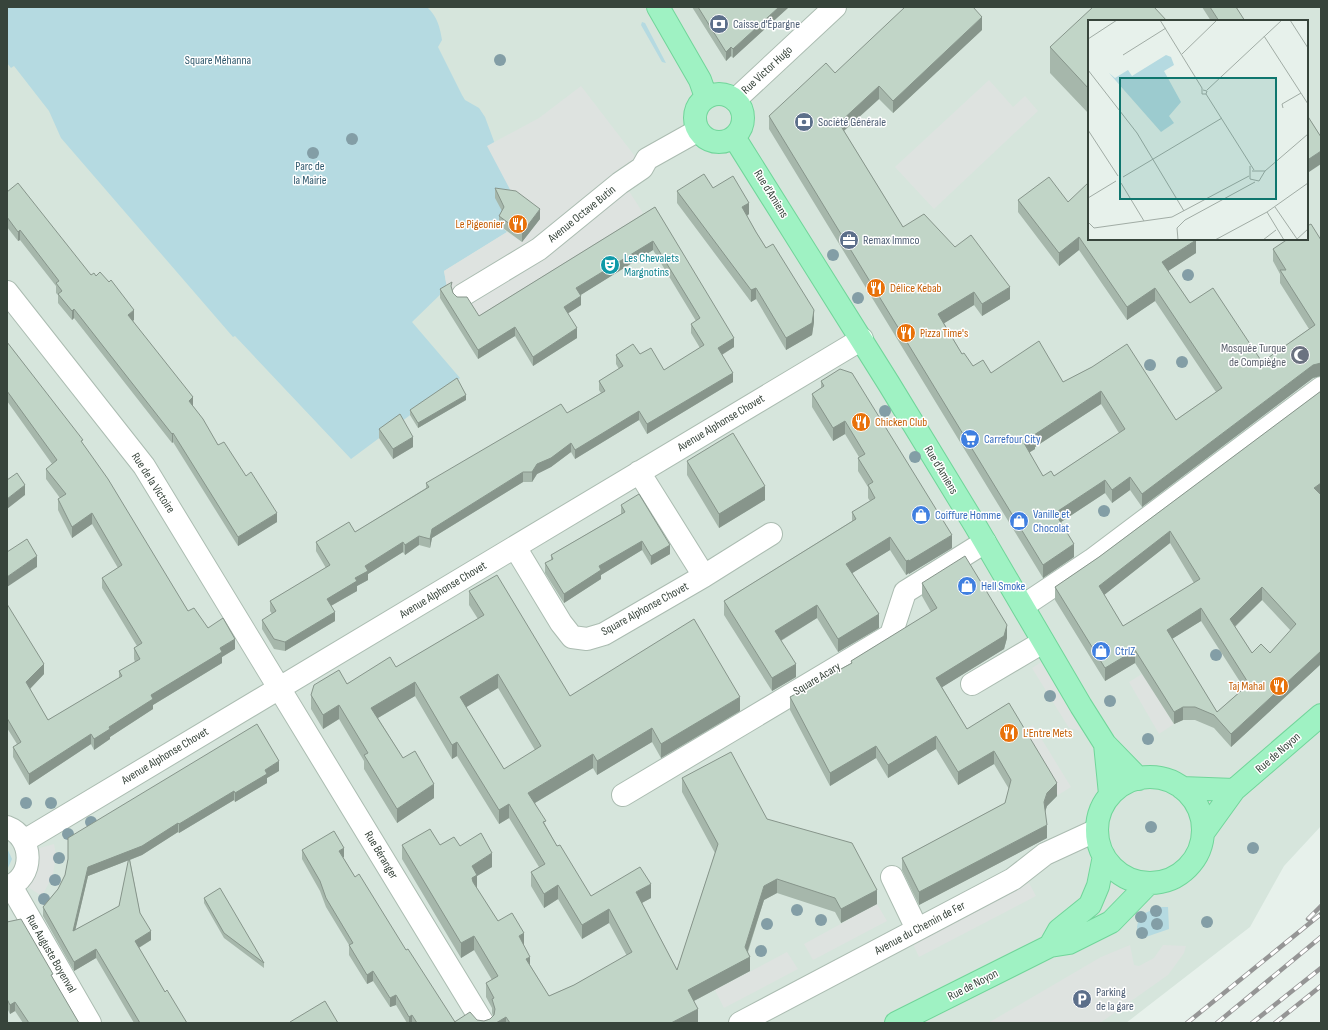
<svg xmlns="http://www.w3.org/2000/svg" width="1328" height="1030" font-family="'Sofia Sans Condensed',sans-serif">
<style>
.residential{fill:#d6e5dc;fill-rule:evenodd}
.green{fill:#b5dae1}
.parking{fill:#dee3e0}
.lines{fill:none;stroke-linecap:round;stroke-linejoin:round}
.minor-casing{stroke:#abbcb1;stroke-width:24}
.major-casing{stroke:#71d59a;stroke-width:24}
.minor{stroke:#fff;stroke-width:22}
.major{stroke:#9ff2c3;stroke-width:22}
.rail-casing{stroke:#959595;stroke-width:4.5}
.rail{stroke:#fff;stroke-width:3;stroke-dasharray:9;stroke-linecap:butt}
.tree{fill:#839ea6}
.wall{fill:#a6b7ab;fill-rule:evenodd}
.shaded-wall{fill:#87958b}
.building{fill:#c1d5c7;stroke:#87958b;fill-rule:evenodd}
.labels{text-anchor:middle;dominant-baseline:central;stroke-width:3;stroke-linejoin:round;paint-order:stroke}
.service-label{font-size:12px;fill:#4e5e75;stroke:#fff;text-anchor:start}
.park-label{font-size:12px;fill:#315a6e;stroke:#fff}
.street-label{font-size:12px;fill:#37443b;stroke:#fff}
.food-label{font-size:12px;fill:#c56008;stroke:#fff;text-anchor:start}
.culture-label{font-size:12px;fill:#0d838f;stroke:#fff;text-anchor:start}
.worship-label{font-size:12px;fill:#5b616d;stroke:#fff;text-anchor:end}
.shop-label{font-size:12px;fill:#366cbe;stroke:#fff;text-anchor:start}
.inset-road{fill:none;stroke:#a1aca5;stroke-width:1}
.view{fill:#0f766e;fill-opacity:0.15;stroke:#0f766e;stroke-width:2}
.inset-edge{fill:none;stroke:#37443b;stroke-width:2}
</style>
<rect width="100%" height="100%" fill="#e7f1eb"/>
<path class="residential" d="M7 7H1321V826L1284 866 1250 927 1126 1023H7ZM1089 21H1307V239H1089Z"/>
<path class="green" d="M7 7H427C437 16 440 27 442 40L438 47 462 95 465 100 479 108 485 117 516 201 499 225 507 232 444 271 447 288 412 322 460 378 351 459 235 336 233 337 61 138 49 111 14 66 11 68 7 63Z
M642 22 645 23 666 63 662 62 641 25Z
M7 848 12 859 7 870Z
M1158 907H1168L1169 929 1143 938 1138 935 1137 927 1139 916Z"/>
<path class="parking" d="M989 80 1013 107 1025 96 1038 111 934 209 895 167Z
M581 86 647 172 627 188 643 213 568 264 476 320 447 288 444 271 507 232 522 242 516 201 487 146 539 118Z
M1041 662 1082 731 1069 728 1032 668Z
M1142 674 1174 724 1159 734 1129 682Z
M1033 725 1071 787 1058 795 1020 733Z
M54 844 56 855 53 875 42 896 26 886 36 849Z
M1029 883 1036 896 919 957 913 944Z
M877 904 887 921 813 960 804 944Z
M1130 945 1134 965 1139 966 1154 958 1163 945 1186 946 1184 953 1168 975 1100 1023H988L1101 957Z
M787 952 798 969 724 1008 715 990Z"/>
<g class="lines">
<defs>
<path id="minor" d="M735 100 835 7
M7 292 144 466 483 1023
M463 295 539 249 620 183 642 168 647 159 697 131
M639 472 704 576
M515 547 561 623 572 637 587 639 604 634 704 576 771 534
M1023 606 1092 560 1321 388
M972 684 1043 642
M623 795 891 635 905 592 985 542
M7 827C34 837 35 878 7 887
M24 841 862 339
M892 877 917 929
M11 886 90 1023
M740 1023 1013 879 1045 854 1097 830"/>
<path id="major" d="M658 7 700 80 706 97
M695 118a24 24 0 1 1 48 0a24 24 0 1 1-48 0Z
M734 137 889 384 975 525 1081 706 1105 744 1139 779
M1105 744 1110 794
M1097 830a53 53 0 1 1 106 0a53 53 0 1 1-106 0Z
M1182 788 1234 790
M1203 833 1234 790 1321 715
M1050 946 1059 930 1090 905 1098 886 1104 856
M896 1023 1050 946 1069 943 1111 922 1148 884"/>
</defs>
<use href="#minor" class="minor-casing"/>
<use href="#major" class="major-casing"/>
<use href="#minor" class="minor"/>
<use href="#major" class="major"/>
<defs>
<path id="rail" d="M1308 919 1321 906
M1187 1023 1321 914
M1217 1023 1321 937
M1252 1023 1321 968
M1275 1023 1321 986"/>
</defs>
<use href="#rail" class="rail-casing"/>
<use href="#rail" class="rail"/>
</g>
<g class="tree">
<circle cx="500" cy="60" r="6"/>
<circle cx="352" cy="139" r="6"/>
<circle cx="313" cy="153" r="6"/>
<circle cx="833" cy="255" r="6"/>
<circle cx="1188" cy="275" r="6"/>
<circle cx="858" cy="298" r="6"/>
<circle cx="1182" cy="362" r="6"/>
<circle cx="1150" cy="365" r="6"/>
<circle cx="885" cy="411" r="6"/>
<circle cx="915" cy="457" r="6"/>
<circle cx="1104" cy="511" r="6"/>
<circle cx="1216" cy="655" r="6"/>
<circle cx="1050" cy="696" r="6"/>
<circle cx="1110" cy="701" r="6"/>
<circle cx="1148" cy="739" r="6"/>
<circle cx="26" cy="803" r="6"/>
<circle cx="51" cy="803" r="6"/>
<circle cx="91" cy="822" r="6"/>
<circle cx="1151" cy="827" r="6"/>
<circle cx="68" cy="834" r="6"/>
<circle cx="1253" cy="848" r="6"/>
<circle cx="59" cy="858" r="6"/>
<circle cx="55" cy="880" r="6"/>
<circle cx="44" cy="899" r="6"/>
<circle cx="797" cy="910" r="6"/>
<circle cx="1156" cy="911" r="6"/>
<circle cx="1141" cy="917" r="6"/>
<circle cx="821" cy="920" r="6"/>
<circle cx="1207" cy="922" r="6"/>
<circle cx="767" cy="924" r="6"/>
<circle cx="1157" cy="924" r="6"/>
<circle cx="1142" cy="933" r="6"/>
<circle cx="761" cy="951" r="6"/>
</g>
<path class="wall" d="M692 7H789L733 58 731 56 726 61Z
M1202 7H1236L1245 21H1211Z
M1089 21V114L1050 73V47Z
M982 30 893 113 879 99 844 131 903 227 955 247 1010 299 982 316 974 305 944 323 962 354 973 366 991 373 1063 382 1092 367 1176 420 1216 392 1155 301 1127 320 1079 250 1059 266 1018 212V200L1068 202 1196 253 1168 271 1190 303 1262 362 1309 329 1280 283V274L1273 261V249L1321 240V376L1313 378 1142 507 1130 490 1112 503 1105 493 1061 522 1074 557 1043 578 769 129V116L835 73ZM1101 404 1119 433 1054 476H1043L1029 452 1035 449V447Z
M1307 115 1321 137 1309 172 1307 168Z
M495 188 540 219 522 242 499 225V216L502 211 495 198Z
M713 188 749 214 747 216 756 232 814 322 812 335 786 350 756 299 751 302 677 203V191Z
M7 192 91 275 134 320 133 321 193 407 218 445 246 476 277 522 238 546 173 442 172 443 74 318 72 320 58 303V295L56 293V286L20 240 18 241 7 227Z
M655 207 734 347 722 355 733 382 647 434 639 420 575 459 571 452 551 467 537 474 532 482H523L432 538 430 548 419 545 405 555 403 552 368 574V580L357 586V591L331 606 335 621 285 651 274 649 262 629V620L272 614 270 611V601L326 568 316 551V542L355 532 426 488V483L567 413 601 393 599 390V381L619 369 616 364V355L640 354 664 370 700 348 691 333V324L696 321 653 250 580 295 581 305 568 313 577 338 533 366 515 336 478 359 440 298V289H452L453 293 479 316Z
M7 342 83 444 188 611 235 649 222 657V663L153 705V709L110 737V739L94 750 91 744 29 785 13 757V747L17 744 7 728V604L44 674 30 689 48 720 119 678V671L135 662 134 659V648L137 646 102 588V578L118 568 92 524 72 538 58 510V499L60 498 46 479V469L52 464 7 401Z
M821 381 952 548 909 574V573L906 575 890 550 852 573 879 628 838 652 817 618 781 641 796 677 772 691 724 615V601L852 521V512L870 501 868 498V487L858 471V458L859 457 845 434 833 441 812 407V394L821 388Z
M1321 391V664L1231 747 1214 728 1195 720H1183L1174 724 1135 663 1105 681 1055 600V587L1099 557ZM1170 543 1194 583 1123 626 1104 595ZM1262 600 1291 631 1270 653H1252L1235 627ZM1201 621 1244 688 1217 712 1172 639Z
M466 400 418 428 410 415V410Z
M379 429 413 447 393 459 379 438Z
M687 461 765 500 719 528 687 475Z
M621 505 670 554 651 565 642 550 601 575V579L564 603 545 573V563L551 560V555L621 514Z
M922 583 1007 638 1004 649 942 687 967 729 1057 796 1047 806 1045 812 1047 838 919 905 902 870V858L1005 803 1009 789 994 764 958 785 936 749 888 778 876 758 830 786 790 710V697L851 663V661L931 612 922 596Z
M469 591 570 696 740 711 661 758 652 742 597 775 593 768 535 803 546 826 557 846 591 896 651 898 642 903 677 970 715 853 682 792V778L767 819 877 904 841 923 835 912 777 893 764 900 748 952 750 971 694 1001 697 1023H407L396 1005 390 1007 373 981 367 984 349 955V945L326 907 320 891 302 859V850L344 857H343L355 877 455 1022 477 1020 484 1021 490 1019 493 1016 492 1013V1008L486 997V983L492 980 474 950 461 958 402 859V845L460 846 492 867 477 876V889L498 921 524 946 530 965 549 996 574 985 627 956 609 923 582 939 558 899 544 908 531 886V872L539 867 509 818 499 824 457 756 452 759 415 696 378 718 403 758 434 798 397 823 364 769V761L339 719 323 729 311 709V695L396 667 478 619 469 605ZM498 688 535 750 504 769 466 707Z
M279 771 267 778V783L235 802 234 800 179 833 178 832 142 855 130 860 140 913 151 940 139 948 165 992 187 1023H134L96 958 74 971 43 916V907L58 889 65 875 68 859ZM129 860 119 906 75 930 88 876Z
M204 898 264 963V968L224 938 204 903Z
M7 922 53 979 79 1023H23L15 1011 10 1014 7 1008Z"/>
<path class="shaded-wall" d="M779 7H789L733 58V49Z
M982 17V30L893 113V101Z
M731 47V56L726 61V52Z
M879 86V99L839 135V123Z
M1321 151V164L1309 172V159Z
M749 203V214L742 219V207Z
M540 209V219L522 242V233Z
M20 230V240L18 241V232Z
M1079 237V250L1059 266V253Z
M1196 240V253L1162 275V262Z
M653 241V250L576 298V288Z
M1010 287V299L982 316V304Z
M756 288V299L751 302V290Z
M1155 288V301L1127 320V307Z
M974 292V305L938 327V314Z
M581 296V305L564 316V307Z
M74 309V318L72 320V311Z
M134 310V320L128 324V315Z
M814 310V322L812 335 786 350V338Z
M515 327V336L478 359V350Z
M577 328V338L533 366V357Z
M734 338V347L718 357V348Z
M1320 363V376L1313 378 1142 507V494L1313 365Z
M733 373V382L647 434V424Z
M1101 391V404L1035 447V449L1024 456V443L1034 435Z
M466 395V400L418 428V423Z
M193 397V407L189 401Z
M639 411V420L575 459V450Z
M845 421V434L833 441V428Z
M173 433V442L172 443V434Z
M413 437V447L393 459V449Z
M571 443V452L551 467 537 474 532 482V472L537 464Z
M523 472V482L432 538 430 548V539L432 529Z
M1130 477V490L1112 503V490Z
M1105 480V493L1055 526V513Z
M1321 483V496L1314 488Z
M25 485V495L7 509V499Z
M765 486V500L719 528V514Z
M92 513V524L72 538V527Z
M277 513V522L238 546V537Z
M1170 531V543L1099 599V586Z
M952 535V548L909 574V561Z
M419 536V545L405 555V545Z
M890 537V550L846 577V564Z
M642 541V550L601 575V579L564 603V594L599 566Z
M403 542V552L368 574V580L357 586V591L327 608V599L355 578 365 566Z
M1074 544V557L1043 578V565Z
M670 545V554L651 565V556Z
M37 556V567L7 587V577Z
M909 560V573L906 575V561Z
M1262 587V600L1230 631V619Z
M817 605V618L775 644V631Z
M1201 608V621L1167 642V630Z
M335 612V621L285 651V642Z
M879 614V628L838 652V639Z
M1007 625V638L1004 649 936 691V678Z
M235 639V649L222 657V663L153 705V709L110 737V739L94 750V739L151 695 220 648Z
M1135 650V663L1105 681V668Z
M1321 651V664L1231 747V734Z
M44 664V674L26 693V682Z
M796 664V677L772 691V678Z
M498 674V688L460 711V697Z
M415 682V696L371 722V708Z
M740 697V711L661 758V744Z
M339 705V719L323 729V715Z
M1183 707V720L1174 724V712Z
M652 728V742L597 775V761Z
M91 734V744L29 785V774Z
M936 736V749L888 778V765Z
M457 742V756L452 759V745Z
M876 746V758L830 786V773Z
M994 751V764L958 785V772Z
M593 754V768L528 807V793Z
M279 761V771L267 778V783L235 802V793L265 770Z
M1057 783V796L1047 806 1044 815V802L1047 793Z
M434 784V798L397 823V809Z
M234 791V800L179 833V824Z
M509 804V818L499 824V810Z
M178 823V832L142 855 88 876 73 940V931L88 867Z
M1047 825V838L919 905V892Z
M344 848V857L339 860V851Z
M492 853V867L477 876V889L472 892V866Z
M777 879V893L764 900 745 959 750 957V971L688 1004V990L745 947 764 886Z
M651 884V898L636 906V892Z
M558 885V899L544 908V894Z
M877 890V904L841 923V909Z
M609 909V923L582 939V925Z
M151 931V940L135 950V941Z
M524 933V947L519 936Z
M474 936V950L461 958V943Z
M96 949V958L74 971V962Z
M530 957V971L526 959Z
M373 971V981L367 984V975Z
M396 995V1005L390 1007V998Z
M15 1002V1011L10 1014V1005Z
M698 1009V1023H671Z
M412 1015V1023H409V1017Z
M506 1017V1023H496Z"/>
<path class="building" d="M698 7H779L733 49 731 47 726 52Z
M905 7H973L982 17 893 101 879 86 839 123 903 227 924 214 955 247 971 235 1010 287 982 304 974 292 938 314 962 354 964 353 973 366 983 360 991 373 1039 341 1063 382 1092 367 1127 344 1176 420 1222 388 1155 288 1127 307 1079 237 1059 253 1018 200 1049 177 1068 202 1089 182V239H1195L1196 240 1162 262 1190 303 1213 288 1262 362 1315 325 1280 270H1286L1273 249 1288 239H1307V226L1311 224 1321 240V363L1313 365 1142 494 1130 477 1112 490 1105 480 1055 513 1074 544 1043 565 769 116 826 63 835 73ZM1101 391 1125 429 1054 476 1051 471 1043 476 1024 443 1035 436 1034 435Z
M1093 7H1154L1167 21H1089V89L1050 47Z
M1210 7H1236L1245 21H1219Z
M1307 115 1321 137V151L1309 159 1307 155Z
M704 174 713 188 733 176 749 203 742 207 756 232 766 248 773 244 814 310 812 323 786 338 756 288 751 290 677 191Z
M18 183 91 275 94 273 96 276 100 272 109 282 111 280 134 310 128 315 193 397 189 401 203 419 218 445 224 442 246 476 251 472 277 513 238 537 173 433 172 434 74 309 72 311 58 294 62 291 56 283 59 281 20 230 18 232 7 217V192Z
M495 188 516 191 540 209 522 233 499 216 504 207Z
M655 207 734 338 718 348 733 373 647 424 639 411 575 450 571 443 551 458 537 464 532 472H523L432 529 430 539 419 536 405 545 403 542 365 566 368 571 355 578 357 581 327 599 335 612 285 642 274 639 262 620 276 611 270 601 330 565 316 542 349 522 355 532 429 487 426 483 561 404 567 413 605 391 599 381 623 366 616 355 633 344 640 354 651 348 664 370 704 345 691 324 700 318 653 241 576 288 581 296 564 307 577 328 533 357 515 327 478 350 440 289 452 282 451 286 453 293 457 297H467L479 316Z
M7 342 83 440 81 441 108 479 188 611 194 608 208 628 223 618 235 639 220 648 222 652 151 695 153 699 109 727 110 729 94 739 91 734 29 774 13 747 21 742 7 718V604L44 664 26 682 48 720 122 676 119 671 140 659 134 648 142 643 102 578 122 565 92 513 72 527 58 499 66 494 46 469 57 460 7 391Z
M840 369 852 373 952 535 909 561V560L906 561 890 537 846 564 879 614 838 639 817 605 775 631 796 664 772 678 724 601 856 519 852 512 875 498 868 485 873 482 858 458 865 454 845 421 833 428 812 394 824 386 821 381Z
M457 378 466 395 418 423 410 410Z
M1321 391V483L1314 488 1321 495V651L1231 734 1214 715 1195 707H1183L1174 712 1135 650 1105 668 1055 587 1099 557ZM1170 531 1200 579 1123 626 1099 586ZM1262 587 1296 624 1270 653 1261 644 1252 653 1230 619ZM1201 608 1249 684 1217 712 1167 630Z
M400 414 413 437 393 449 379 429Z
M733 433 765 486 719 514 687 461Z
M17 473 25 485 7 499V480Z
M639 494 670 545 651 556 642 541 599 566 601 570 564 594 545 563 553 559 551 555 625 512 621 505Z
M27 539 37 556 7 577V552Z
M965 556 1007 625 1004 636 936 678 967 729 1009 703 1057 783 1047 793 1044 802 1047 825 919 892 902 858 1005 803 1011 780 994 751 958 772 936 736 888 765 876 746 830 773 790 697 852 663 851 661 937 608 922 583Z
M497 575 570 696 694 619 740 697 661 744 652 728 597 761 593 754 528 793 546 821 543 822 557 846 560 845 591 896 640 867 651 884 636 892 677 970 718 844 682 778 731 752 767 819 852 843 877 890 841 909 835 898 777 879 764 886 745 947 750 957 688 990 698 1009 671 1023H510L506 1017 496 1023H453L470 1012 477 1020 484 1021 490 1019 494 1015 495 1009 492 999 494 998 486 983 498 976 474 936 461 943 402 845 430 829 440 845 454 837 460 846 481 833 492 853 472 866 477 875 472 878 473 882 498 921 512 913 524 933 519 936 530 957 526 959 549 996 574 985 632 952 609 909 582 925 558 885 544 894 531 872 545 864 509 804 499 810 457 742 452 745 415 682 371 708 403 758 415 751 434 784 397 809 364 755 368 753 339 705 323 715 311 695 314 685 339 670 347 684 390 657 396 667 484 615 469 591ZM498 674 541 746 504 769 460 697Z
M257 724 279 761 265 770 267 774 235 793 234 791 179 824 178 823 142 846 88 867 73 931 119 906 129 857 140 913 151 931 135 941 165 992 167 990 187 1023H140L96 949 74 962 43 907 58 889 65 875 68 859V838Z
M334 831 344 848 339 851 355 877 359 874 406 950 408 949 455 1022 453 1023H417L412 1015 409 1017 396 995 390 998 373 971 367 975 349 945 353 943 326 898 320 881 302 850Z
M220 888 264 963 224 933 204 898Z
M21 919 53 974 51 975 79 1023H29L15 1002 10 1005 7 999V922Z
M325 1001 338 1023H291L290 1022Z"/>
<defs>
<symbol id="bank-disc" viewBox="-11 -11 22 22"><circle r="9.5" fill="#5c6f8a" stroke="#fff"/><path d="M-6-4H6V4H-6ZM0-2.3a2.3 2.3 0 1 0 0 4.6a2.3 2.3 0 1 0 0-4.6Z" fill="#fff"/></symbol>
<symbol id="restaurant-disc" viewBox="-11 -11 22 22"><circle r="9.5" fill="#e8710a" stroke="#fff"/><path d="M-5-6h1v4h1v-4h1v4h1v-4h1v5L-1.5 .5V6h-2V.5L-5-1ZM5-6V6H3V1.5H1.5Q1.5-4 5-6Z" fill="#fff"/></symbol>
<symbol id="office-disc" viewBox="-11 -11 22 22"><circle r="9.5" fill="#5c6f8a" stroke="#fff"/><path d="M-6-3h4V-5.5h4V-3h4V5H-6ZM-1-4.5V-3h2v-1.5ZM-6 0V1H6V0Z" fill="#fff"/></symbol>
<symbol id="theatre-disc" viewBox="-11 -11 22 22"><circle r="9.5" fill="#0f9aa8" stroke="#fff"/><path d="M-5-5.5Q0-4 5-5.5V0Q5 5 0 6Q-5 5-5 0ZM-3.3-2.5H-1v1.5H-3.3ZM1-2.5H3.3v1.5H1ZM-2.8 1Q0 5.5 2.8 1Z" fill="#fff"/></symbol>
<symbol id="mosque-disc" viewBox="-11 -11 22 22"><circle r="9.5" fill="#6b7280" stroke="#fff"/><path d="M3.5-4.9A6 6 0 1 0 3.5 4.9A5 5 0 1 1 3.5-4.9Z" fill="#fff"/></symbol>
<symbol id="supermarket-disc" viewBox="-11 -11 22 22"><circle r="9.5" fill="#3f7fe0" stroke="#fff"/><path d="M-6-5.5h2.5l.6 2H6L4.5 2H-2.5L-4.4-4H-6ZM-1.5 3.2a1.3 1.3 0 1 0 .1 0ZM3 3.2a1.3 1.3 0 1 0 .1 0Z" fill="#fff"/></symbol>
<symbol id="shop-disc" viewBox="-11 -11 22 22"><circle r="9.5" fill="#3f7fe0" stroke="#fff"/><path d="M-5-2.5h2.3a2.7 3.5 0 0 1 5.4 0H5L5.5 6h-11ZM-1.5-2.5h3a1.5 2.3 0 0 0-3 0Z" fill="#fff"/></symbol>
<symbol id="parking-disc" viewBox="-11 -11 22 22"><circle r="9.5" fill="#5c6f8a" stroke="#fff"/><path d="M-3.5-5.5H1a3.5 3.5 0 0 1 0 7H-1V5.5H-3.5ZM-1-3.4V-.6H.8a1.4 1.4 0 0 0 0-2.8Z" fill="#fff"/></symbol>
</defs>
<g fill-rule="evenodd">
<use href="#bank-disc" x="708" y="13" width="22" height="22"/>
<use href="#bank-disc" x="793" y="111" width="22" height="22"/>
<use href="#restaurant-disc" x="507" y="213" width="22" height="22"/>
<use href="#office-disc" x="838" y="229" width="22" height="22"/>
<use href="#theatre-disc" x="599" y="254" width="22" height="22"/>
<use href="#restaurant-disc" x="865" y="277" width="22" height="22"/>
<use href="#restaurant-disc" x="895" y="322" width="22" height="22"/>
<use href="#mosque-disc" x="1289" y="344" width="22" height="22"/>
<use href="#restaurant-disc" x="850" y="411" width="22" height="22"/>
<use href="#supermarket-disc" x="959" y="428" width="22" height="22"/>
<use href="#shop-disc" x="910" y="504" width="22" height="22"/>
<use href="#shop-disc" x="1008" y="510" width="22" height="22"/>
<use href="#shop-disc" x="956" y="575" width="22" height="22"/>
<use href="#shop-disc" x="1090" y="640" width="22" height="22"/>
<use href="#restaurant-disc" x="1268" y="675" width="22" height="22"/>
<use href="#restaurant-disc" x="998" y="722" width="22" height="22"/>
<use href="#parking-disc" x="1071" y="988" width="22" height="22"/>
</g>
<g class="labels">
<g class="service-label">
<text x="733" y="24">Caisse d'Épargne</text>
<text x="818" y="122">Société Générale</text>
<text x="863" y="240">Remax Immco</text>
<text x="1096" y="992">Parking<tspan x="1096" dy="14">de la gare</tspan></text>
</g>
<g class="park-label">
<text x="218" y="60">Square Méhanna</text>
<text x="310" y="166">Parc de<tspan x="310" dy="14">la Mairie</tspan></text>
</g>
<g class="street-label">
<text transform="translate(767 70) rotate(-43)">Rue Victor Hugo</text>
<text transform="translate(771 194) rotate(58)">Rue d'Amiens</text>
<text transform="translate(582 214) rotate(-39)">Avenue Octave Butin</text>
<text transform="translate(721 423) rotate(-31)">Avenue Alphonse Chovet</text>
<text transform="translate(941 470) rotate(59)">Rue d'Amiens</text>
<text transform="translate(153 483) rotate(57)">Rue de la Victoire</text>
<text transform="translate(443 590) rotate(-31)">Avenue Alphonse Chovet</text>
<text transform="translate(645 609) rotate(-29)">Square Alphonse Chovet</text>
<text transform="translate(817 679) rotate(-31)">Square Acary</text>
<text transform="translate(1278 753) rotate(-41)">Rue de Noyon</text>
<text transform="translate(165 756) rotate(-31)">Avenue Alphonse Chovet</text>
<text transform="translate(381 855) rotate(59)">Rue Béranger</text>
<text transform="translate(920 928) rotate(-28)">Avenue du Chemin de Fer</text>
<text transform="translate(51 954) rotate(60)">Rue Auguste Boyenval</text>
<text transform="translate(973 985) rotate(-27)">Rue de Noyon</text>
</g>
<g class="food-label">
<text x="504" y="224" text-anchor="end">Le Pigeonier</text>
<text x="890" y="288">Délice Kebab</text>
<text x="920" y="333">Pizza Time's</text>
<text x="875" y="422">Chicken Club</text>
<text x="1265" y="686" text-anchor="end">Taj Mahal</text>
<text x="1023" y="733">L'Entre Mets</text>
</g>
<g class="culture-label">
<text x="624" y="258">Les Chevalets<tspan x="624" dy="14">Margnotins</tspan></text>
</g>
<g class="worship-label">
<text x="1286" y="348">Mosquée Turque<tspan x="1286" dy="14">de Compiègne</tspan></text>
</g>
<g class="shop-label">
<text x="984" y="439">Carrefour City</text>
<text x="1033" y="514">Vanille et<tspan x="1033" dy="14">Chocolat</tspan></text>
<text x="935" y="515">Coiffure Homme</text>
<text x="981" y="586">Hell Smoke</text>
<text x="1115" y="651">CtrlZ</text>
</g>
</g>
<g transform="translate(1088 20)">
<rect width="220" height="220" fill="#e7f1eb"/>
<path d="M78 35 83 37 86 45 76 51 93 82 81 96 86 103 73 112 21 53 27 58 40 50 44 56Z" fill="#b5dae1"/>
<path class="inset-road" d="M72 0 114 68V74H118M202 0 220 28M176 16 220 84M0 19 29 0M94 34 129 0M35 35 78 8M0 50 49 113 96 191M115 70 119 71 118 74 166 150M119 70 194 0M195 88 194 84 213 73M0 110 30 156M162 146V159L171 161 177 151 220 114M164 151H177M35 157 134 98M33 163 56 201M0 178 28 161M187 187 209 219M179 192 196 220M0 202 6 208 84 197 161 156M90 220 89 208 97 200 167 162M127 220 179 192 220 163M175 220 188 210M208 220 220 209"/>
<path class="view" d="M32 58H188V179H32Z"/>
<rect width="220" height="220" class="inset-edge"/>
</g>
<rect width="1328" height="1030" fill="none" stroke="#37443b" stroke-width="16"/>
</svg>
